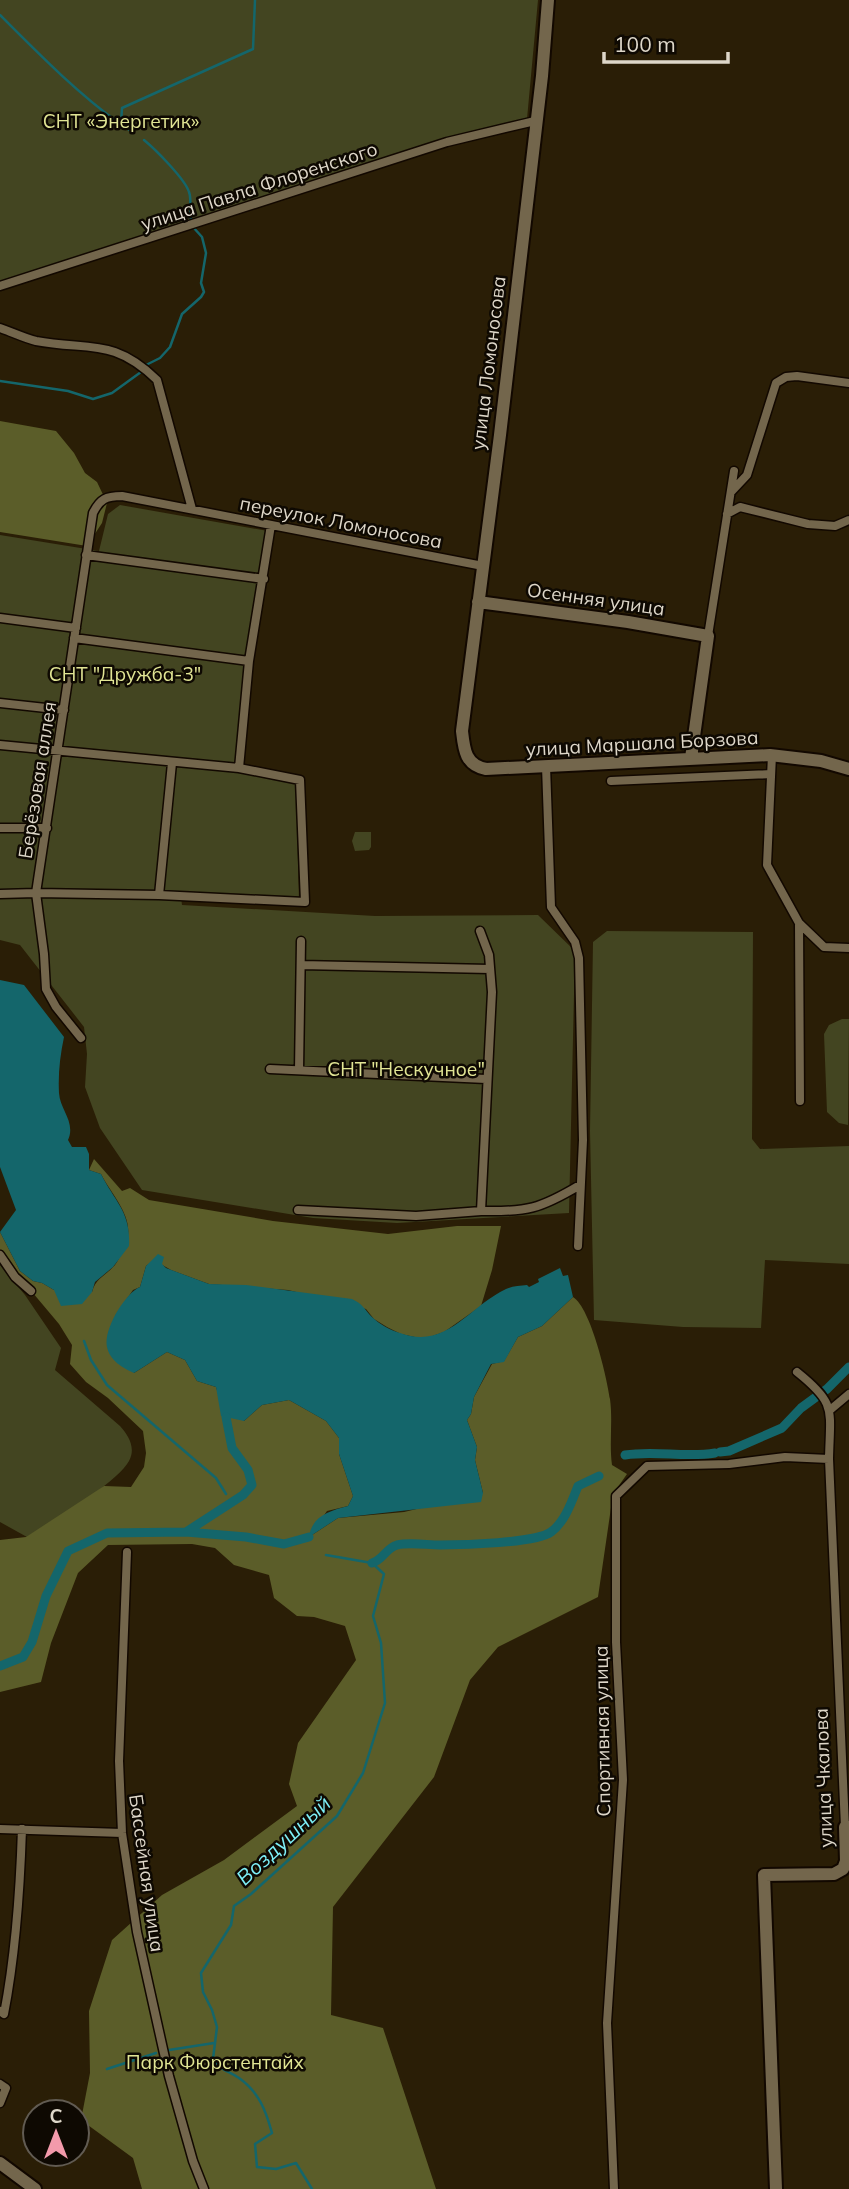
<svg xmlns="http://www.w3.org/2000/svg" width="849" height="2189" font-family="Mulish,sans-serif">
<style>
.green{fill:#434521}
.forest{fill:#5b5d29}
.water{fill:#14666b}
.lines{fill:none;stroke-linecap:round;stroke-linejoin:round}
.stream{stroke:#14666b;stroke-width:2.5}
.canal{stroke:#14666b;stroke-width:9}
.street-casing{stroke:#120800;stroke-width:11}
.secondary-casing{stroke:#120800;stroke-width:16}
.street{stroke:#73664c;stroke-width:8}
.secondary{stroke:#73664c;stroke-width:12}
.labels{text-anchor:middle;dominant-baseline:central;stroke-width:5;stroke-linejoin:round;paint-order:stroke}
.park-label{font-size:19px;fill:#e1e594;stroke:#0e0902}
.street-label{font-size:19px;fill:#ded7c9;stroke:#0e0902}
.water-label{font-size:21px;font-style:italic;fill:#7eeff6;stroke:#0e0902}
</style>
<rect width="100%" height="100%" fill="#2a1e06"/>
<path class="green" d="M0 0H538L527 119 0 286Z
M120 505 268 531 238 772 296 781 299 901 181 897 182 905 375 916 538 915 575 951 569 1213 397 1223 313 1218 142 1190 100 1128 85 1087 87 1054 84 1027 20 945 0 940V535L99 551 108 514Z
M355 832H371V847L369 850 355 851 352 841Z
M607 931 753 932 752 1139 760 1149 849 1146V1264L765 1260 761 1328 683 1327 594 1320 590 1131 593 942Z
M842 1019H849L848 1125 839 1123 827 1112 824 1034 829 1025Z
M0 1265 25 1295 61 1348 55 1370 120 1426C129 1436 136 1448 129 1461 115 1485 52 1521 27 1537L0 1522Z"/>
<path class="forest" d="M0 421 56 431 74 453 85 473 97 482 107 503 102 523 87 546 0 532Z
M94 1159 122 1191 130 1188 149 1200 273 1221 388 1234 457 1226H501L492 1270 481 1306 444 1332 424 1339 401 1334 387 1327 374 1319 366 1309 288 1290 209 1284 171 1270 154 1260 146 1266 140 1287 133 1290 115 1316 134 1373 167 1352 185 1360 197 1381 216 1387 220 1400 244 1421 262 1405 289 1400 326 1421 339 1438V1454L353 1496 348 1506 327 1511 309 1537 338 1518 404 1512 483 1493 475 1460 477 1447 467 1420 471 1414 474 1397 492 1364 504 1361 518 1337 542 1326 573 1297C591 1308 607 1378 610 1399 613 1421 609 1443 612 1465L627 1474 613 1494 598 1597 498 1647 470 1680 434 1777 333 1907 331 2015 383 2028 436 2189H142L133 2158 81 2120 90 2073 89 2011 112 1940 162 1895 224 1860 297 1806 289 1784 298 1743 356 1660 345 1626 314 1617 297 1616 274 1598 269 1575 234 1565 215 1548 192 1544 108 1545 78 1573 51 1643 41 1682 0 1692V1540L26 1537 104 1486 131 1487 144 1467 146 1453 143 1431 108 1398 86 1382 70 1364 72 1345 59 1324 6 1261 0 1251V1232L20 1271 33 1281 42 1283 54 1290 92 1292C96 1278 104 1277 113 1267 117 1264 119 1257 122 1253 140 1221 115 1201 101 1174L89 1170Z"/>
<path class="water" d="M0 980 24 985 64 1037C60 1056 58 1074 59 1093 60 1110 76 1122 68 1140L72 1147H86L89 1154V1170L101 1174C115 1202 131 1212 129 1246L113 1267 95 1282 92 1292 82 1304 61 1306 54 1290 42 1283 33 1281 20 1271 0 1232 16 1210 0 1167Z
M158 1254 164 1257 162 1264 166 1268 209 1284 246 1285 352 1299C363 1304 364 1309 372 1317 379 1324 390 1330 400 1333 447 1350 468 1307 506 1289 512 1286 520 1286 527 1285L529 1287 539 1282 538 1279 560 1268 563 1276 568 1275 573 1297 542 1326 518 1337 504 1362 491 1364 474 1397 471 1414 467 1420 477 1447 475 1460 483 1493 481 1502 338 1518 309 1537C312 1516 329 1511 348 1506L353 1496 339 1454V1438L326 1421 289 1400 262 1405 244 1421 221 1416 216 1387 197 1381 185 1360 167 1352 134 1373C123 1368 110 1361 107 1347 103 1330 125 1293 140 1287L146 1266Z"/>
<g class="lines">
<path class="stream" d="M0 15C38 53 76 92 119 123
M131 131 121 124 122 108 253 49 255 0
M144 140C155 149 185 179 189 192 192 200 189 211 191 220
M146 365 160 358 170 347 182 314 201 297 204 292 201 283 206 253 202 237 193 227
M0 381 68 391 93 399 112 393 141 372
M84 1341 91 1360 107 1385 216 1478 226 1494
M169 2050 214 2043
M107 2069 156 2053
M312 2189 296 2163 276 2169 257 2167 255 2144 272 2133C266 2111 259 2092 239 2078 225 2069 225 2073 213 2059L217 2027 212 2010 203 1992 201 1973 231 1925 234 1906 251 1894 337 1816 363 1773 385 1703 381 1643 373 1616 384 1574 372 1563 326 1555"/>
<path class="canal" d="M720 1452 729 1451 782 1428 801 1408 827 1389 849 1367
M625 1455C655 1450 685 1458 715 1453
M186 1532 243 1495 252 1485 248 1470 232 1448 226 1417
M372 1563C383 1560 386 1548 397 1545 410 1542 427 1545 440 1545 462 1545 536 1543 551 1532 565 1522 572 1501 578 1486L599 1476
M0 1666 23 1657 32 1642 46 1596 68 1551 107 1533 186 1532 246 1537 284 1544 309 1537"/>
<defs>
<path id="street" d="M0 286 447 142 535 121
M0 328C12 332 24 338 36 341 88 351 113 337 157 380L192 509
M731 492 747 475 776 383 786 377 797 376 849 383
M727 514 740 507 808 524 835 526 849 520
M86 555 264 579
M0 618 76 628
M708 636 734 471
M74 638 249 661 271 525
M0 703 64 710
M0 745 239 768 249 661
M772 755 767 865 799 923 800 1101
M546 766 551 907 575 942 579 958 583 1140 578 1246
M239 768 300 780 305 902 159 895 36 893 93 513C100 499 106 496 122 496L483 566
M611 781 771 774
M0 828H47
M0 894 36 893 44 954 46 989 56 1007 81 1038
M159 895 172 763
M799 923 824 947 849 948
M301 965 490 969
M270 1069 486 1079
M299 1070 301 941
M298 1210 416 1216 481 1211 492 992 489 955 480 931
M481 1211C527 1212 540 1209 580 1185
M0 1255 15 1277 31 1291
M797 1372C837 1404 830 1409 829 1459L845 1827
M830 1410 849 1394
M127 1552 119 1761 122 1833 137 1932 169 2076 193 2161 204 2189
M0 1829 122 1833
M0 2011 4 2014C16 1952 20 1892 22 1829
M0 2084 6 2088 0 2103
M614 2189 607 2023 623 1780 616 1642V1496L647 1466 729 1464 785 1457 829 1459"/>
<path id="secondary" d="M548 0 542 76 500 435 462 731C464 749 465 765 486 769L770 755 821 761 849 769
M478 602 628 622 708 636 691 758
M0 2163 35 2189
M776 2189 764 1875 834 1874 843 1869 846 1861 845 1827H849"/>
</defs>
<use href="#street" class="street-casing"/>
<use href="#secondary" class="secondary-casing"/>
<use href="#street" class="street"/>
<use href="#secondary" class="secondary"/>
</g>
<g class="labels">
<g class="park-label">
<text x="121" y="121">СНТ «Энергетик»</text>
<text x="125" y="674">СНТ "Дружба-3"</text>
<text x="406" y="1069">СНТ "Нескучное"</text>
<text x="215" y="2062">Парк Фюрстентайх</text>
</g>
<g class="street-label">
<text transform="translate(259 186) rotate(-18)">улица Павла Флоренского</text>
<text transform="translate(488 363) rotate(-83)">улица Ломоносова</text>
<text transform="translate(341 522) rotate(11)">переулок Ломоносова</text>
<text transform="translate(596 599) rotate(8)">Осенняя улица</text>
<text transform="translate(642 743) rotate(-3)">улица Маршала Борзова</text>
<text transform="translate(37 780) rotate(-81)">Берёзовая аллея</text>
<text transform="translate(602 1731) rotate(-91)">Спортивная улица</text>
<text transform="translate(823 1778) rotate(-92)">улица Чкалова</text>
<text transform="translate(147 1873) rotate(82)">Бассейная улица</text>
</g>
<g class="water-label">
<text transform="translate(283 1840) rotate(-43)">Воздушный</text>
</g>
</g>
<g transform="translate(56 2133)"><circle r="33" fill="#0e0902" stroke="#615b52" stroke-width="2"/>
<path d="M0-5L12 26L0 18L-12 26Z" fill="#f39aab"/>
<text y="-10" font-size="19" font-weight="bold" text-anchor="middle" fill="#ded7c9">С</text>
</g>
<path d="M604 52v10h124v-10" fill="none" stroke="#ded7c9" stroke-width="3.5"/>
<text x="614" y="52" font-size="21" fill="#ded7c9" stroke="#0e0902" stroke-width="5" paint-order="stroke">100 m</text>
</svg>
